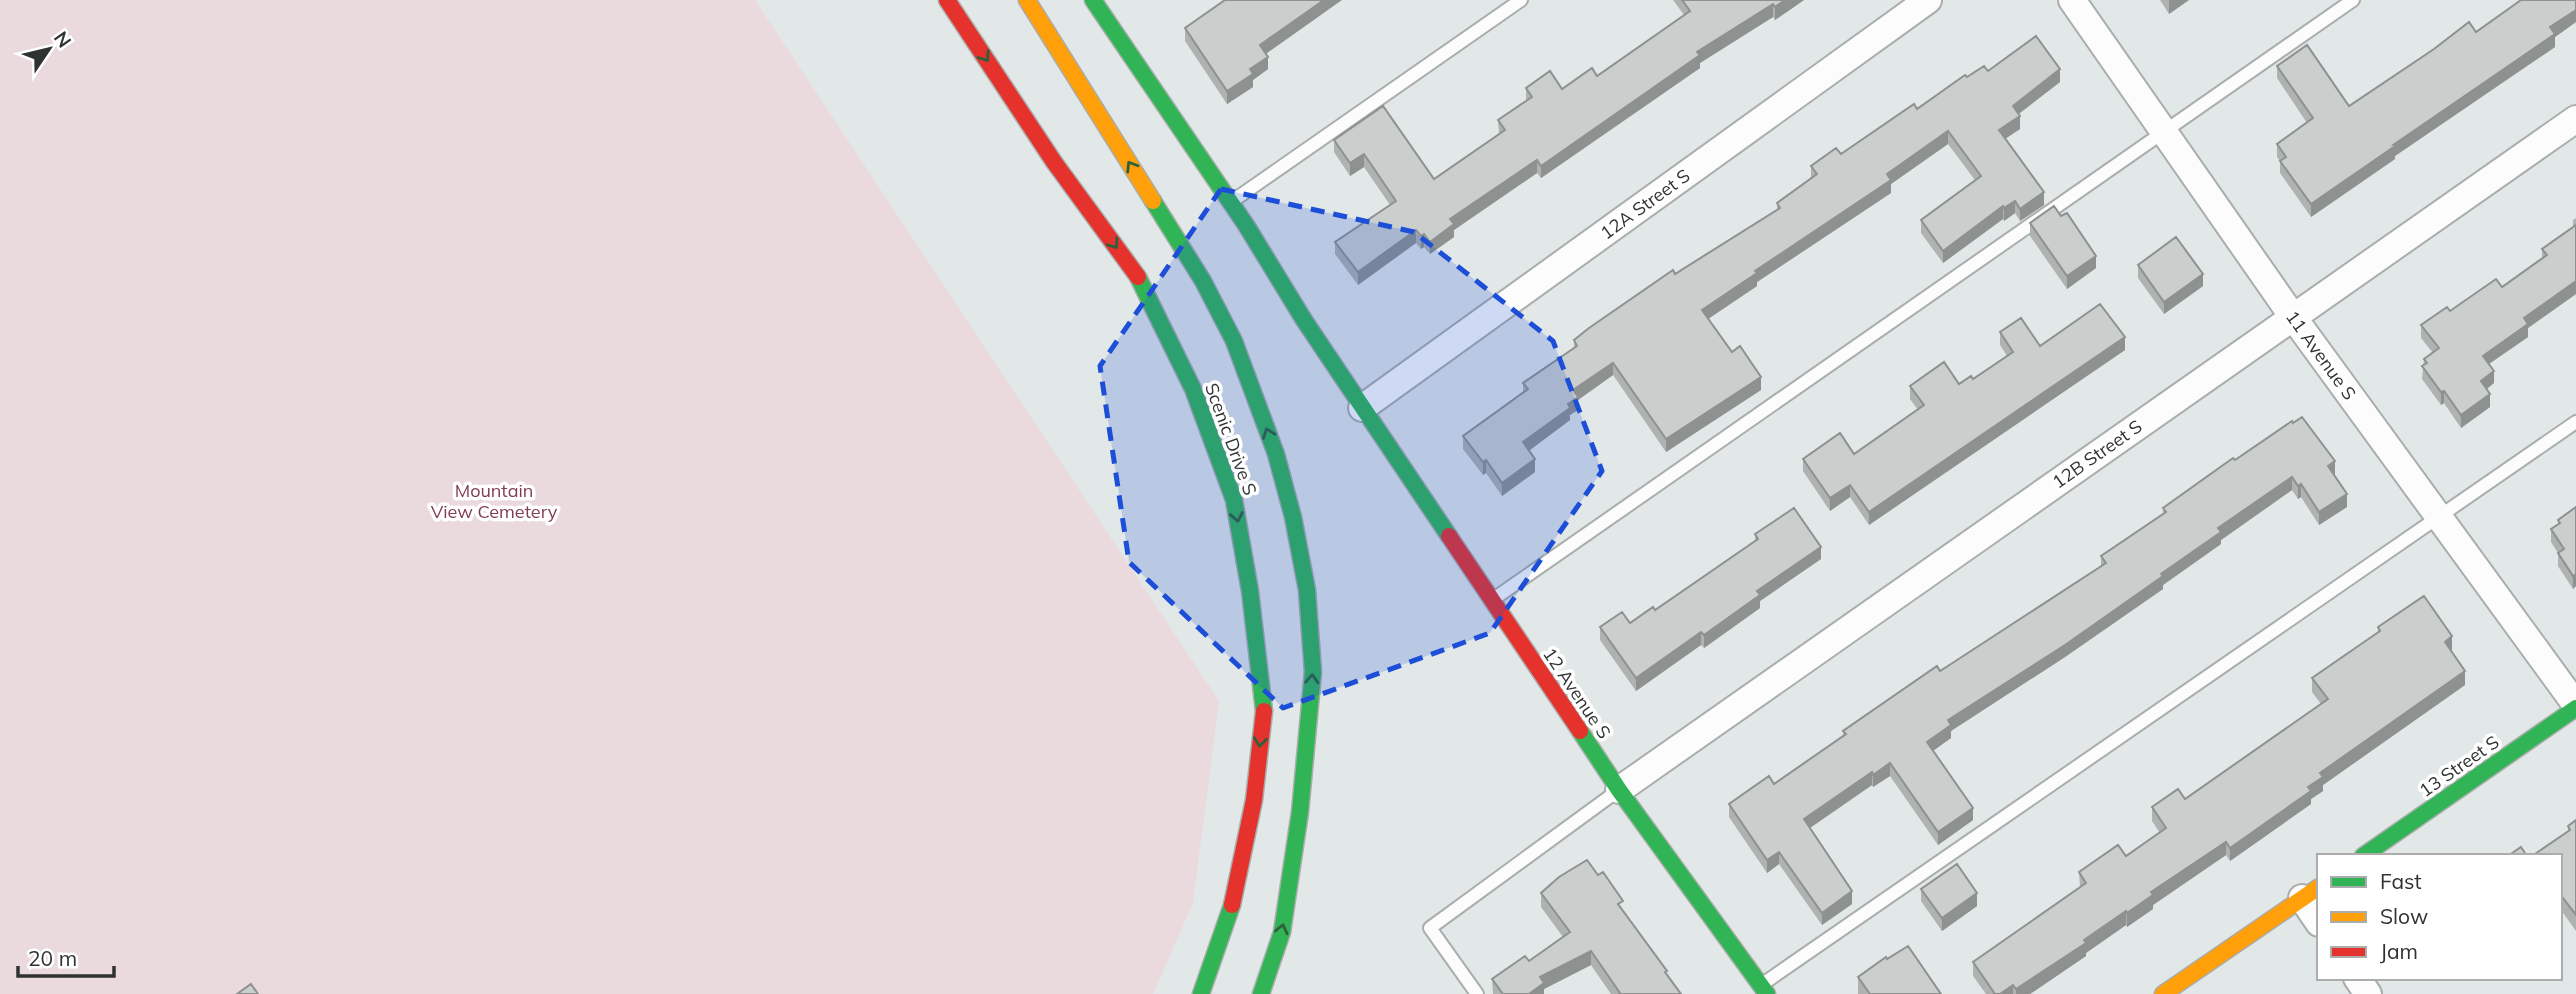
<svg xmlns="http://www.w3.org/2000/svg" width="2576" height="994" font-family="Mulish,sans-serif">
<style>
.green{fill:#eadade}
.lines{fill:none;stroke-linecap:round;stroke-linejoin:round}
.lane-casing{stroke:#a9adac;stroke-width:16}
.street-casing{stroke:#a9adac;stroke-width:30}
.fast-casing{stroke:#a9adac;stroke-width:19}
.slow-casing{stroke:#a9adac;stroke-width:19}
.jam-casing{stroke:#a9adac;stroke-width:19}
.lane{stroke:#fbfcfb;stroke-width:12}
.street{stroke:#fbfcfb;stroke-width:26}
.fast{stroke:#30b455;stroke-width:16}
.slow{stroke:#ff9f0a;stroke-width:16}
.jam{stroke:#e5322d;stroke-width:16}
.wall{fill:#aeb2b1}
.shaded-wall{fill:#8d9190}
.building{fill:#cacfce;stroke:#8d9190;stroke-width:2}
.oneway{stroke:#2f603e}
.marked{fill:#1d4ed8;fill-opacity:0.2;stroke:#1d4ed8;stroke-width:5;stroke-dasharray:14 9;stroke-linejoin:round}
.labels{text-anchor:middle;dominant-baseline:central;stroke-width:7;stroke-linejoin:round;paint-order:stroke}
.street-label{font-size:18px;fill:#2e3332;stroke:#fff}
.park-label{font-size:18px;fill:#803d51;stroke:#fff}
</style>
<rect width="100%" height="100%" fill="#e2e8e7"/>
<path class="green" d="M0 0H755L1219 701 1193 903 1153 994H0Z"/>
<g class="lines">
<defs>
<path id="lane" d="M1234 200 1521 0
M1495 598 2353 0
M1764 983 2576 422
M1477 994 1430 928 1616 792"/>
<path id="street" d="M2072 0 2293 317 2576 705
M1362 408 1928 0
M1619 790 2576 119
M2302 898 2319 923
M2357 978 2368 994"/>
<path id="fast" d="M1093 0 1246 225 1304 320 1449 536
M1153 201 1203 281 1234 341 1276 454 1293 517 1307 590 1313 672 1300 812 1282 932 1261 994
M1138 277 1193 389 1234 500 1250 591 1264 711
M1580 731 1619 790 1767 994
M2363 856 2576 708
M1201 994 1232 905"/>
<path id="slow" d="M1027 0 1153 201
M2163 994 2319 887"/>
<path id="jam" d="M947 0 1054 162 1138 277
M1449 536 1580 731
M1232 905 1254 800 1264 711"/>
</defs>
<use href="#lane" class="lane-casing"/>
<use href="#street" class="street-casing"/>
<use href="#fast" class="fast-casing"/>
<use href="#slow" class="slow-casing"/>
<use href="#jam" class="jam-casing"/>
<use href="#lane" class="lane"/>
<use href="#street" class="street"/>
<use href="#fast" class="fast"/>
<use href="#slow" class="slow"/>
<use href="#jam" class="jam"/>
</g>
<path class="wall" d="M1673 0H1804L1775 20 1773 17 1700 63V68L1541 178 1537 173 1454 230V237L1430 254 1424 247 1421 249 1416 243 1358 285 1335 254V242L1390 205 1364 167 1350 176 1334 152V140L1434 179 1499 134 1498 120 1526 101V88L1562 89 1597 76 1684 15Z
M2160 0H2189L2169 14Z
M2576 0V22L2555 37V47L2395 156V159L2311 217 2280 173V161L2277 157V144L2307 123 2277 78V66L2349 106 2476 32Z
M1185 28 1266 54 1268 69 1253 80V87L1227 104 1185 41Z
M1988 71 2060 82 2019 114 2020 129 2006 138 2044 205 2020 221 2015 213 2004 221 2003 219 1943 263 1921 233V220L1975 180 1948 144 1891 184V193L1757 282V286L1708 319 1732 352 1761 390 1666 452 1613 375 1578 400V410L1570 415V420L1529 451 1535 472 1502 496 1486 473 1483 475 1463 449V436L1523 393V383L1574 348V340L1777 210V203L1811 178V166L1841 154 1967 77Z
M2576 218V294L2528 328V337L2489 364 2494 383 2487 389 2490 407 2461 428 2444 403 2441 405 2422 379 2424 359 2433 353 2421 338V325L2502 287 2542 258V249L2573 227V220Z
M2030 223 2096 268 2067 289 2030 236Z
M2138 265 2203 286 2164 314 2138 278Z
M2000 332 2040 346 2125 350 1869 525 1850 497 1830 511 1803 471V459L1854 454 1918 410 1910 399V386L1959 384 1973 379 2007 356 2000 345Z
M2235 460 2335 474 2334 475 2347 507 2319 525 2301 497 2298 499 2292 490 2221 540V544L2163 585V589L2065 657 1951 731V738L1933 751 1973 820 1938 845 1890 776 1873 787 1872 785 1810 828 1852 904 1822 925 1779 864 1767 873 1729 817V804L1774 784 1843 736V731L1954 662 2101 566V556L2163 514V508Z
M2576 507V586L2573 589 2558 566V553L2551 542V529L2558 524V520Z
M1755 534 1821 559 1760 601V608L1704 648 1701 645 1636 691 1600 640V627L1630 623 1655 610 1755 541Z
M2378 627 2452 650 2451 651 2465 685 2323 785V791L2311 799V804L2230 861 2226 855 2153 905V909L2127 927 2126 925 2086 953V956L2030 994H1986L1973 976V962L2080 887 2079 872 2126 856 2160 833 2152 821V807L2185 799 2321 704 2312 692V678L2378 633Z
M2576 820V931L2561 910 2560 856 2568 831V826Z
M1921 889 1977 906 1942 931 1921 901Z
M1541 893 1623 910 1681 994H1611L1591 965 1544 989V994H1493L1492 979 1529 961 1563 937 1541 907Z
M1887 959 1941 994H1858V977Z"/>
<path class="shaded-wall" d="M1324 0H1342L1260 58V45Z
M1785 0H1804L1775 20V7Z
M2170 0H2189L2169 14V1Z
M1773 4V17L1700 63V68L1541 178V166L1697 52Z
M2576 10V22L2555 37V47L2395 156V159L2311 217V204L2393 145 2550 27Z
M1268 57V69L1253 80V87L1227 104V91L1250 69Z
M2060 69V82L2013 118V106Z
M2020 116V129L1999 143V130Z
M1948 131V144L1891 184V193L1757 282V286L1702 323V310L1887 174Z
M1364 154V167L1350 176V163Z
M1537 160V173L1454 230V237L1430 254V242L1450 219Z
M2044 192V205L2020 221V209Z
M2015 201V213L2004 221V208Z
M2003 206V219L1943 263V251Z
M1416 230V243L1358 285V272Z
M1424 234V247L1421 249V236Z
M2096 256V268L2067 289V276Z
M2203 274V286L2164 314V302Z
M2576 281V294L2528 328V337L2483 368V356L2524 318Z
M2125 337V350L1869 525V512Z
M1613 363V375L1578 400V410L1570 415V420L1523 455V442L1568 404 1573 390Z
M2494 371V383L2481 393V381Z
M1761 377V390L1666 452V439Z
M2444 391V403L2441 405V392Z
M2490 394V407L2461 428V415Z
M1535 459V472L1502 496V483Z
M1486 460V473L1483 475V462Z
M2335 461V474L2328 479V466Z
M2292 477V490L2221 540V544L2163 585V589L2065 657 1951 731V738L1927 755V742L1948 720 2161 574 2218 528Z
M2301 484V497L2298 499V486Z
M1850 485V497L1830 511V498Z
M2347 494V507L2319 525V512Z
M1821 547V559L1760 601V608L1704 648V635L1757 591Z
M2576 574V586L2573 589V576Z
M1701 632V645L1636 691V678Z
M2452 636V650L2445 656V642Z
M2465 671V685L2323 785V791L2311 799V804L2230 861V848L2320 773Z
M1890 763V776L1873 787V775Z
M1872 772V785L1804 832V819Z
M1973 808V820L1938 845V832Z
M2226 842V855L2153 905V909L2127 927V913L2151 892Z
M1779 852V864L1767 873V860Z
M1852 891V904L1822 925V913Z
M1977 893V906L1942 931V918Z
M2126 911V925L2086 953V956L2030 994H2016V989Z
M1591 951V965L1544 989V994H1529L1540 977Z
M2013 985V994H2000Z"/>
<path class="building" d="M1225 0H1324L1260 45 1268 57 1250 69 1253 74 1227 91 1185 28Z
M1682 0H1785L1775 7 1773 4 1697 52 1700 55 1541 166 1537 160 1450 219 1454 224 1430 242 1424 234 1421 236 1416 230 1358 272 1335 242 1396 201 1364 154 1350 163 1334 140 1383 106 1434 179 1505 130 1498 120 1532 97 1526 88 1550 71 1562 89 1592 68 1597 76 1690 11Z
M2521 0H2576V10L2550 27 2555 34 2393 145 2395 146 2311 204 2280 161 2286 157 2277 144 2313 118 2277 66 2307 45 2349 106 2434 49 2469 22 2476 32Z
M2036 36 2060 69 2013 106 2020 116 1999 130 2044 192 2020 209 2015 201 2004 208 2003 206 1943 251 1921 220 1981 176 1948 131 1887 174 1891 180 1755 271 1757 273 1702 310 1732 352 1740 346 1761 377 1666 439 1613 363 1573 390 1578 397 1568 404 1570 408 1523 442 1535 459 1502 483 1486 460 1483 462 1463 436 1528 389 1523 383 1577 346 1574 340 1589 328 1673 270 1675 274 1780 208 1777 203 1817 174 1811 166 1836 148 1841 154 1914 104 1917 109 1965 75 1967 77 1984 66 1988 71Z
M2054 206 2061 216 2067 213 2096 256 2067 276 2030 223Z
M2576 225V281L2524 318 2528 324 2483 356 2494 371 2481 381 2490 394 2461 415 2444 391 2441 392 2422 366 2427 363 2424 359 2439 348 2421 325 2447 307 2450 311 2496 279 2502 287 2547 255 2542 249Z
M2176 237 2203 274 2164 302 2138 265Z
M2100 304 2125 337 1869 512 1850 485 1830 498 1803 459 1840 433 1854 454 1924 405 1910 386 1944 362 1959 384 1971 376 1973 379 2013 352 2000 332 2021 318 2040 346Z
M2302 417 2335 461 2328 466 2347 494 2319 512 2301 484 2298 486 2292 477 2218 528 2221 532 2161 574 2163 576 2065 645 1948 720 1951 725 1927 742 1973 808 1938 832 1890 763 1873 775 1872 772 1804 819 1852 891 1822 913 1779 852 1767 860 1729 804 1769 776 1774 784 1846 734 1843 731 1937 666 1940 671 1954 662 2106 563 2101 556 2166 512 2163 508 2233 458 2235 460 2292 421 2293 423Z
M2576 507V574L2573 576 2558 553 2564 549 2551 529 2560 523 2558 520Z
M1794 508 1821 547 1757 591 1760 595 1704 635 1701 632 1636 678 1600 627 1622 612 1630 623 1653 607 1655 610 1758 539 1755 534Z
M2424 596 2452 636 2445 642 2465 671 2320 773 2323 777 2308 787 2311 791 2230 848 2226 842 2151 892 2153 895 2127 913 2126 911 2084 940 2086 943 2016 989 2013 985 2000 994H1995L1973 962 2086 883 2079 872 2118 845 2126 856 2166 828 2152 807 2178 789 2185 799 2328 699 2312 678 2380 631 2378 627Z
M2576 820V915L2560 894V856H2532L2570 830 2568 826Z
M2521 847 2527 856H2508Z
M1587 860 1598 875 1603 872 1623 901 1618 904 1667 971 1665 972 1681 994H1618L1620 993 1591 951 1540 977 1544 983 1529 994H1503L1492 979 1525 956 1529 961 1570 932 1541 893 1559 877Z
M1957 864 1977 893 1942 918 1921 889Z
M1908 946 1941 994H1870L1858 977 1886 957 1887 959Z
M251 984 258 994H237Z"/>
<defs><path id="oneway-chevron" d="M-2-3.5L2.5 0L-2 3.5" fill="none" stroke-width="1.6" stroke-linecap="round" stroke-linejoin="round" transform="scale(1.75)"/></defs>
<g class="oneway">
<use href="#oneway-chevron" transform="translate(985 57) rotate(56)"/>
<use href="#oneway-chevron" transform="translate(1131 166) rotate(-122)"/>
<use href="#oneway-chevron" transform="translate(1114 244) rotate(54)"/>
<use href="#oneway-chevron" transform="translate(1268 433) rotate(-110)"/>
<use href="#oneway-chevron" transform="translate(1237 517) rotate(80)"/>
<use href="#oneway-chevron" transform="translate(1312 679) rotate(-87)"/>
<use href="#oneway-chevron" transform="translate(1260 742) rotate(97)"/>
<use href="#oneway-chevron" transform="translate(1282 929) rotate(-77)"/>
</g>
<path class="marked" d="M1221 189 1414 232 1553 341 1602 471 1490 633 1283 708 1129 562 1100 366Z"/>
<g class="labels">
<g class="street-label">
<text transform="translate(1645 204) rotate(-36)">12A Street S</text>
<text transform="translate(2321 355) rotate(54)">11 Avenue S</text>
<text transform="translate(1231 439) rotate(70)">Scenic Drive S</text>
<text transform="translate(2097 454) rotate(-35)">12B Street S</text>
<text transform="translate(1577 693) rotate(56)">12 Avenue S</text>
<text transform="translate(2459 766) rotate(-35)">13 Street S</text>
</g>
<g class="park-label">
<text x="494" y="490">Mountain<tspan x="494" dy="21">View Cemetery</tspan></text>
</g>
</g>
<rect x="2317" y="854" width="245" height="126" fill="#ffffff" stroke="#abadad" stroke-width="2"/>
<rect x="2331" y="877" width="35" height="10" fill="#30b455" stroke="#abadad" stroke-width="2"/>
<text x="2380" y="889" font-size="21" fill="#2e3332">Fast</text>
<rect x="2331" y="912" width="35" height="10" fill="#ff9f0a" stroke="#abadad" stroke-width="2"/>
<text x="2380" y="924" font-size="21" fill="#2e3332">Slow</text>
<rect x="2331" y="947" width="35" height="10" fill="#e5322d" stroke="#abadad" stroke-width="2"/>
<text x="2380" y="959" font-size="21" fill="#2e3332">Jam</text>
<g transform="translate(49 49) rotate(55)" stroke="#ffffff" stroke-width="5" paint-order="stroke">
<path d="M0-5L12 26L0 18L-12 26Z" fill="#2e3332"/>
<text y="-10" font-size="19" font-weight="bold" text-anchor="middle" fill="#2e3332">N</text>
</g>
<path d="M18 966v10h96v-10" fill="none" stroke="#2e3332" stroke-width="3.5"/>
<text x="28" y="966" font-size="21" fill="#2e3332" stroke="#ffffff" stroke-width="5" paint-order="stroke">20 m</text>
</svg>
